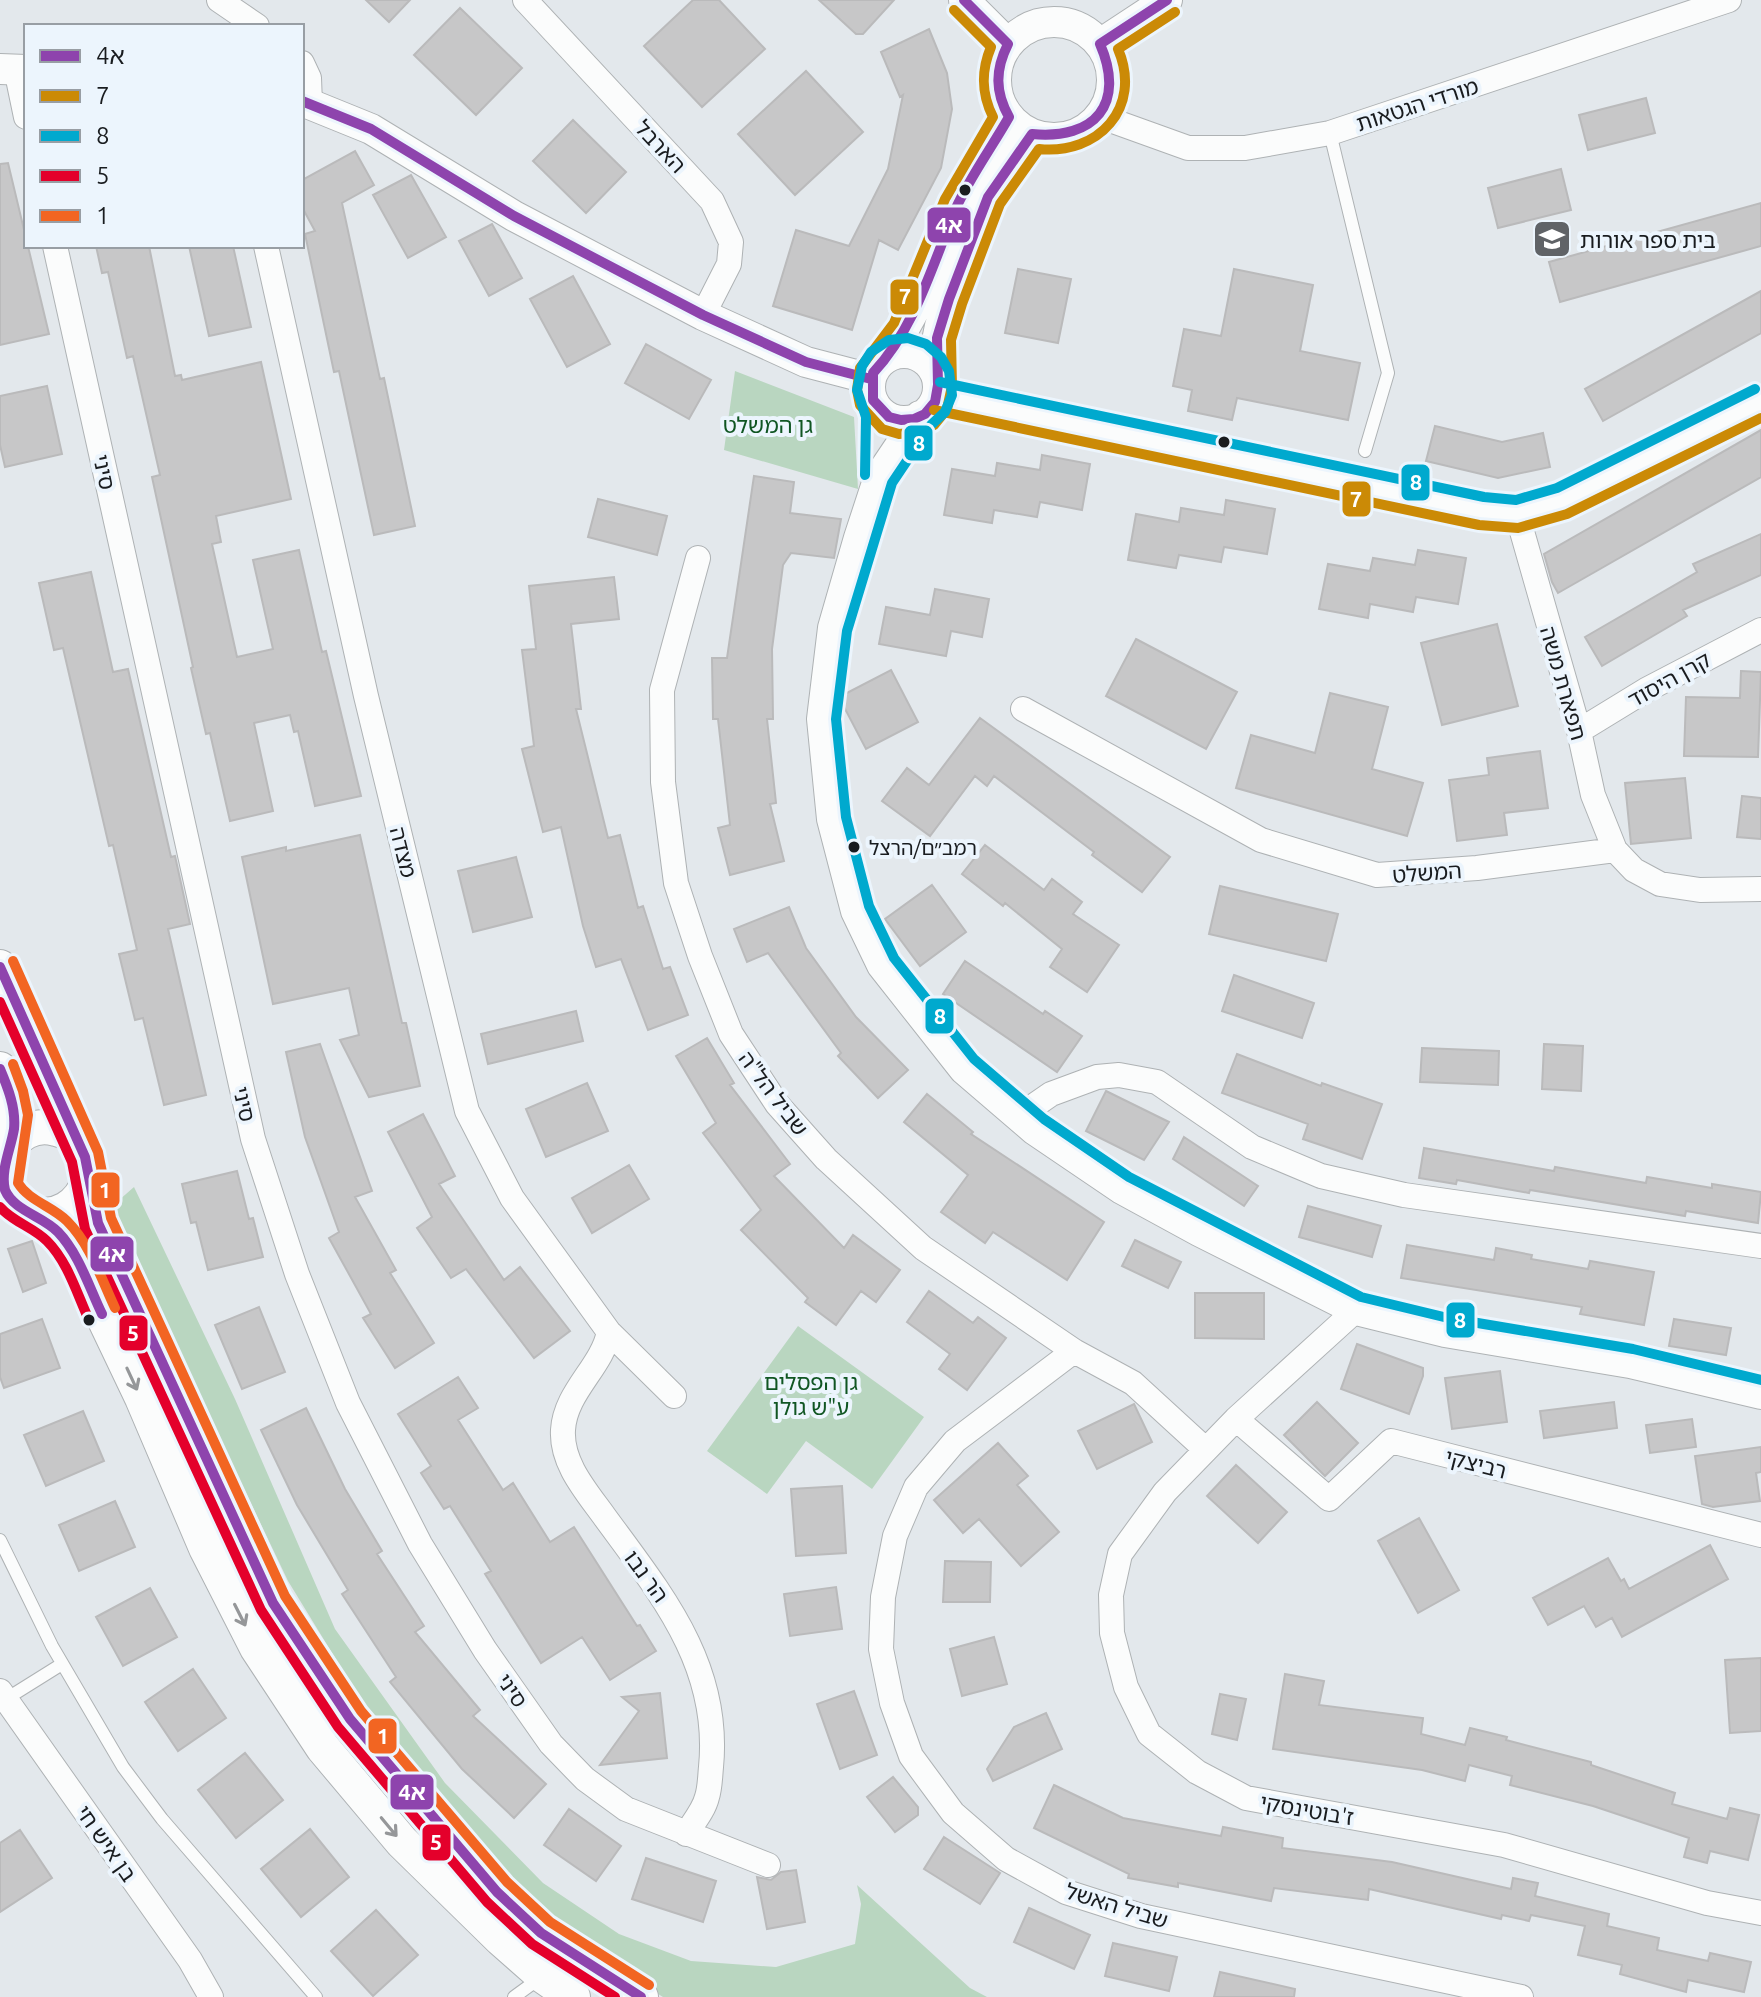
<svg xmlns="http://www.w3.org/2000/svg" width="1761" height="1997" font-family="Ubuntu,'Noto Sans Hebrew',sans-serif">
<style>
.green{fill:#b9d6c0}
.building{fill:#c7c7c8;stroke:#bababb;stroke-width:2}
.lines{fill:none;stroke-linecap:round;stroke-linejoin:round}
.service-casing{stroke:#aeb2b4;stroke-width:14}
.minor-casing{stroke:#aeb2b4;stroke-width:26}
.tertiary-casing{stroke:#aeb2b4;stroke-width:32}
.secondary-casing{stroke:#aeb2b4;stroke-width:36}
.service{stroke:#fbfcfc;stroke-width:12}
.minor{stroke:#fbfcfc;stroke-width:24}
.tertiary{stroke:#fbfcfc;stroke-width:30}
.secondary{stroke:#fbfcfc;stroke-width:34}
.bus-1-casing{stroke:#ecf5fd;stroke-width:16}
.bus-2-casing{stroke:#ecf5fd;stroke-width:16}
.bus-3-casing{stroke:#ecf5fd;stroke-width:16}
.bus-4-casing{stroke:#ecf5fd;stroke-width:16}
.bus-5-casing{stroke:#ecf5fd;stroke-width:16}
.bus-1{stroke:#8e44ad;stroke-width:10}
.bus-2{stroke:#cb8a06;stroke-width:10}
.bus-3{stroke:#00a9ce;stroke-width:10}
.bus-4{stroke:#e4002b;stroke-width:10}
.bus-5{stroke:#f26522;stroke-width:10}
.oneway{stroke:#959799}
.bus-dot{fill:#191c1f;stroke:#ecf5fd;stroke-width:3}
.labels{text-anchor:middle;dominant-baseline:central;stroke-width:8;stroke-linejoin:round;paint-order:stroke}
.bus-label{font-size:20px;fill:#191c1f;stroke:#ecf5fd;text-anchor:start}
.street-label{font-size:22px;fill:#191c1f;stroke:#ecf5fd}
.poi-label{font-size:22px;fill:#191c1f;stroke:#ecf5fd;text-anchor:start}
.park-label{font-size:22px;fill:#105623;stroke:#ecf5fd}
.line-badge{stroke:#ecf5fd;stroke-width:3}
.badge-label{font-size:22px;text-anchor:middle;font-weight:bold;fill:#fff}
</style>
<rect width="100%" height="100%" fill="#e3e8ec"/>
<path class="green" d="M735 371 854 417 858 489 724 450Z
M134 1187 235 1399 335 1629 445 1783 543 1883 619 1934 691 1961 776 1967 855 1944 861 1904 857 1885 970 1988 987 1997H663L607 1962 532 1902 418 1781 351 1684 288 1581 110 1208Z
M798 1326 924 1417 872 1489 806 1441 767 1494 707 1451Z"/>
<path class="building" d="M366 0H410L389 22Z
M693 0H719L765 49 702 107 644 46Z
M819 0H894L863 34H856Z
M460 8 522 68 476 115 414 55Z
M929 29 947 73 952 109 941 168 898 250 879 240 852 330 773 306 796 230 849 246 888 169 903 95 900 97 881 52Z
M806 71 863 132 795 195 738 134Z
M1646 98 1655 133 1588 150 1579 115Z
M573 120 626 172 586 213 533 161Z
M355 151 374 185 342 203 380 379 384 378 415 526 374 535 339 371 334 372 305 234 315 231 302 207V180Z
M8 163 49 334 0 345V164Z
M1561 169 1571 210 1498 228 1488 188Z
M411 175 446 237 408 258 373 195Z
M1761 203V246L1560 302 1549 262Z
M492 224 522 278 489 296 459 241Z
M96 246H149L175 376 181 375 182 380 261 362 291 499 216 516 221 542 212 544 237 657 273 649 253 560 299 550 322 652 326 651 361 796 315 806 298 731 294 732 290 715 254 723 273 811 230 821 210 733 206 734 191 668 193 667 152 477 160 475 133 356 127 358 108 272 102 273Z
M189 246H233L251 327 209 336Z
M1018 269 1071 279 1058 343 1005 333Z
M1234 269 1313 285 1300 351 1360 363 1348 420 1237 398 1232 420 1188 411 1192 390 1173 386 1184 329 1221 336Z
M573 276 610 344 567 367 530 299Z
M1761 291V333L1603 421 1585 389Z
M646 344 711 380 689 419 625 383Z
M47 386 62 454 5 467 0 445V396Z
M1435 426 1502 442 1543 433 1550 467 1498 478 1426 461Z
M1761 430V477L1558 593 1552 582 1544 554Z
M1042 455 1090 464 1082 510 1040 502 1037 517 994 510 992 523 944 515 952 469 995 476 997 463 1040 470Z
M754 476 794 482 790 513 841 519 834 558 791 553 783 565 772 649 773 719H767L776 803 770 804 784 861 730 875 718 828 730 825 718 719H713L712 658H727Z
M598 499 667 516 657 555 588 537Z
M1226 500 1275 509 1267 554 1224 547 1221 562 1179 555 1176 568 1128 560 1136 514 1179 522 1181 508 1224 515Z
M1761 534V575L1683 610 1687 616 1602 666 1585 637 1697 572 1693 564Z
M1418 550 1466 558 1458 604 1416 597 1413 612 1370 604 1368 618 1319 609 1328 564 1370 571 1373 558 1415 565Z
M91 572 113 672 128 669 171 857 175 856 190 924 168 929 206 1095 164 1105 143 1018 135 1020 119 954 137 950 113 845 109 846 63 648 54 650 39 583Z
M614 577 619 619 571 624 581 709H576L608 838 620 835 638 908 643 906 663 969 670 967 688 1015 648 1030 621 959 596 967 583 926 561 827 543 832 522 749 534 746 522 650 536 649 529 586Z
M935 589 989 599 982 637 951 631 946 656 879 644 886 607 930 615Z
M1497 624 1518 706 1442 725 1421 643Z
M1136 639 1237 692 1206 749 1106 696Z
M891 670 918 722 866 749 842 703 843 695Z
M1741 671 1761 672 1758 757 1684 756 1686 697 1740 698Z
M1330 693 1388 707 1372 769 1423 783 1407 836 1236 788 1251 735 1315 753Z
M980 718 1170 857 1142 892 1092 855 1094 852 994 776 987 786 975 776 930 836 882 801 907 768 929 785Z
M1540 751 1548 808 1504 813 1507 835 1457 841 1449 780 1489 775 1487 758Z
M1685 778 1691 838 1631 844 1625 783Z
M1742 796 1761 798V839L1737 837Z
M360 835 402 1023H406L420 1086 369 1097 340 1040 359 1035 349 988 273 1004 242 857 286 847V851Z
M985 845 1044 890 1052 879 1082 902 1073 914 1119 945 1087 992 1050 967 1062 949 1005 903 1003 906 962 874Z
M516 857 532 917 473 932 458 871Z
M932 885 966 932 920 966 885 919Z
M1220 886 1338 914 1326 961 1209 934Z
M789 907 806 948 856 1017 908 1070 878 1098 838 1056 841 1053 768 953 747 962 734 929Z
M965 961 1043 1014 1045 1011 1082 1036 1057 1072 943 994Z
M1234 975 1314 1003 1302 1038 1222 1011Z
M576 1011 583 1041 488 1064 481 1034Z
M707 1038 734 1083 730 1085 790 1164 774 1176 844 1248 853 1235 900 1270 876 1302 861 1291 836 1325 805 1302 808 1298 741 1230 761 1210 703 1133 716 1123 676 1056Z
M320 1044 372 1191 355 1197 396 1270 390 1273 434 1343 395 1368 363 1318 371 1314 329 1238 339 1232 305 1137 286 1052Z
M1544 1044 1583 1046 1581 1091 1542 1089Z
M1422 1048 1499 1051 1498 1085 1420 1082Z
M1237 1054 1321 1086 1322 1083 1382 1104 1362 1159 1303 1139 1308 1124 1222 1093Z
M587 1083 608 1131 546 1157 526 1109Z
M1106 1091 1169 1122 1144 1160 1086 1131Z
M927 1094 973 1132 971 1134 1104 1222 1067 1280 993 1232 985 1243 941 1212 968 1175 904 1122Z
M423 1114 455 1176 439 1184 504 1280 520 1267 570 1331 534 1358 466 1269 451 1278 417 1228 432 1217 388 1132Z
M1184 1137 1258 1186 1244 1206 1173 1159Z
M1424 1148 1554 1171 1555 1167 1646 1183 1647 1177 1712 1188V1184L1761 1192 1758 1223 1686 1211 1685 1216 1530 1190 1529 1193 1457 1180 1456 1184 1419 1178Z
M629 1165 649 1199 592 1233 572 1198Z
M237 1171 249 1219 253 1218 263 1257 208 1270 196 1222 191 1223 182 1184Z
M1308 1206 1381 1226 1372 1257 1299 1237Z
M1135 1240 1181 1262 1168 1288 1122 1266Z
M32 1241 46 1283 23 1292 8 1249Z
M1407 1245 1494 1260 1496 1248 1532 1255 1531 1259 1588 1269 1590 1261 1654 1272 1644 1325 1580 1314 1582 1307 1401 1278Z
M929 1291 973 1323 978 1317 1006 1338 967 1390 939 1369 950 1354 907 1322Z
M1195 1293H1264V1339L1195 1338Z
M259 1307 285 1372 242 1389 215 1325Z
M42 1319 60 1368 4 1388 0 1377V1334Z
M1674 1319 1731 1328 1726 1355 1669 1346Z
M1357 1344 1423 1368V1376L1409 1414 1341 1389Z
M1500 1371 1507 1422 1452 1429 1445 1378Z
M458 1377 478 1408 458 1420 503 1490 513 1483 550 1542 574 1527 637 1626 640 1625 656 1651 610 1680 582 1637 541 1663 485 1574 491 1571 450 1506 444 1509 421 1473 431 1466 398 1414Z
M1317 1402 1358 1443 1325 1476 1284 1435Z
M1614 1402 1617 1428 1544 1438 1540 1411Z
M1134 1404 1152 1442 1097 1469 1078 1431Z
M306 1408 345 1489 382 1551 377 1554 424 1626 415 1632 480 1710 473 1716 546 1784 514 1818 462 1769 390 1682 396 1677 342 1594 348 1590 297 1505 261 1430Z
M83 1411 104 1461 46 1486 24 1435Z
M1692 1419 1696 1447 1650 1453 1646 1425Z
M998 1443 1028 1476 1017 1485 1059 1532 1021 1566 979 1519 963 1533 934 1500Z
M1761 1447V1472L1756 1473 1760 1501 1713 1507 1702 1504 1695 1456Z
M1236 1465 1287 1512 1258 1543 1207 1496Z
M842 1486 846 1553 796 1556 791 1489Z
M115 1501 135 1547 79 1571 59 1525Z
M1419 1518 1459 1590 1418 1613 1378 1541Z
M1710 1545 1728 1579 1622 1637 1612 1618 1596 1627 1584 1606 1548 1625 1533 1598 1608 1558 1621 1581 1624 1579 1629 1589Z
M945 1561 991 1562 990 1602H943Z
M836 1587 842 1629 790 1636 784 1594Z
M150 1588 177 1637 123 1666 96 1617Z
M994 1637 1007 1684 962 1696 950 1649Z
M1761 1658V1731L1730 1733 1725 1660Z
M193 1669 226 1718 178 1751 145 1702Z
M1285 1674 1324 1681 1319 1705 1423 1718 1421 1734 1465 1745 1470 1728 1507 1737 1506 1740 1591 1762V1765L1675 1793 1672 1804 1727 1819 1730 1808 1759 1815 1748 1860 1710 1851 1707 1863 1684 1857 1689 1838 1593 1806 1510 1785 1512 1776 1469 1765 1465 1781 1422 1770 1273 1749Z
M854 1691 877 1755 840 1769 817 1704Z
M660 1693 667 1758 600 1765 639 1711 622 1697Z
M1220 1694 1246 1699 1237 1740 1212 1734Z
M1046 1713 1062 1749 993 1781 987 1769 1014 1727Z
M245 1753 283 1800 236 1838 198 1790Z
M893 1777 918 1807V1815L895 1832 867 1797Z
M1054 1785 1123 1818 1221 1836 1223 1827 1283 1838 1282 1848 1392 1862 1511 1889 1513 1878 1538 1883 1535 1896 1609 1914 1607 1926 1659 1938 1657 1950 1708 1961 1710 1953 1751 1962 1744 1992 1688 1980 1686 1992 1620 1974 1622 1965 1578 1955 1585 1926 1531 1915 1529 1921 1502 1915 1501 1919 1369 1889 1368 1900 1274 1888 1271 1901 1178 1883V1887L1128 1878 1129 1874 1034 1828Z
M569 1809 621 1846 596 1881 544 1845Z
M310 1829 349 1877 301 1917 261 1869Z
M20 1830 52 1878 0 1912V1843Z
M944 1837 1000 1873 980 1904 924 1869Z
M646 1858 716 1881 703 1922 632 1899Z
M796 1870 805 1922 767 1929 757 1877 771 1880 781 1872Z
M1029 1908 1090 1935 1074 1969 1014 1942Z
M376 1910 418 1955 373 1996 331 1951Z
M1113 1943 1177 1957 1169 1991 1105 1976Z
M1220 1972 1295 1989 1294 1997H1214Z"/>
<g class="lines">
<defs>
<path id="service" d="M1330 133 1388 373 1365 451
M0 1540 52 1646 123 1767 162 1819 316 1997
M6 1699 62 1664
M514 1997 540 1978"/>
<path id="minor" d="M219 0 257 26
M525 0 712 201 731 242 729 264 703 315
M302 63 309 78 310 104
M16 69 26 117
M1099 116 1188 148H1245L1330 133 1729 0
M55 246 253 1139 297 1274 348 1403 420 1544 485 1650 551 1744 585 1779 626 1809 768 1865
M266 246 366 696 467 1111 512 1198 609 1332 674 1396
M1517 514 1579 731 1593 795 1615 850 1634 870 1660 884 1700 890 1761 889
M698 558 662 690 663 782 676 883 700 956 731 1034 777 1104 826 1159 923 1248 1074 1351 1133 1383 1205 1449
M1023 709 1261 840 1377 875 1477 868 1615 850
M1579 731 1646 690 1761 630
M1019 1116 1051 1094 1097 1077 1119 1075 1157 1082 1252 1147 1321 1176 1404 1195 1761 1246
M1356 1310 1236 1419 1165 1492 1120 1554 1111 1595 1112 1633 1126 1687 1149 1734 1197 1772 1246 1798 1504 1845 1707 1903 1761 1913
M609 1332C602 1367 565 1392 563 1430 561 1463 586 1491 604 1516 661 1594 721 1665 711 1767 710 1777 710 1788 707 1797 704 1810 693 1823 686 1834
M1074 1351 955 1441 916 1487 895 1536 883 1597 881 1649 892 1703 911 1756 953 1813 1006 1859 1066 1892 1141 1916 1521 1997
M1236 1419 1329 1499 1391 1441 1761 1535
M0 1691 190 1960 211 1997"/>
<path id="tertiary" d="M964 0 1008 44
M996 80a58 58 0 1 1 116 0a58 58 0 1 1-116 0Z
M1100 44 1167 0
M0 69 26 70
M302 101 371 129 514 216 703 315 806 362 871 379
M870 387a34 34 0 1 1 68 0a34 34 0 1 1-68 0Z
M889 356 916 307 958 204 1009 117
M936 374 935 351 940 326 988 197 1032 134
M937 396 1482 511 1517 514 1562 501 1761 402
M920 416 879 477 859 538 833 628 822 719 832 819 856 911 882 965 964 1069 1035 1130 1122 1189 1199 1231 1356 1310 1445 1332 1630 1363 1761 1394"/>
<path id="secondary" d="M0 967 75 1138
M0 1069C10 1095 16 1115 11 1143
M89 1180C68 1236 0 1219 2 1166 4 1151 13 1139 26 1132 35 1127 46 1126 56 1129 83 1135 87 1157 89 1180 90 1195 94 1209 98 1223L273 1603 350 1719 497 1892 541 1933 641 1997
M39 1215 69 1245 142 1398 206 1548 257 1648 323 1748 402 1842 501 1939 543 1976 573 1997"/>
</defs>
<use href="#service" class="service-casing"/>
<use href="#minor" class="minor-casing"/>
<use href="#tertiary" class="tertiary-casing"/>
<use href="#secondary" class="secondary-casing"/>
<use href="#service" class="service"/>
<use href="#minor" class="minor"/>
<use href="#tertiary" class="tertiary"/>
<use href="#secondary" class="secondary"/>
<defs>
<path id="bus-1" d="M964 0 1008 44C995 70 995 92 1009 117 992 147 970 177 956 208 932 265 916 327 873 373V400L889 417 901 420 914 419 925 414 935 402 938 385 937 338 949 299 988 197 1032 134C1095 140 1126 104 1100 44L1167 0
M302 101 371 129 514 216 703 315 806 362 871 379
M0 967 85 1157 98 1223 273 1603 350 1719 497 1892 541 1933 641 1997
M0 1069C8 1088 16 1108 14 1129 11 1148 0 1171 5 1190 14 1211 43 1216 58 1232 79 1254 89 1287 102 1314"/>
<path id="bus-2" d="M954 10 991 47C981 71 981 93 993 117L945 199 894 323 860 368 857 390 860 405 882 429 899 434 919 432 934 425 947 409 952 386 951 340 962 304 1000 204 1039 149C1098 155 1143 108 1118 49L1175 12
M934 410 1479 525 1518 528 1567 514 1761 418"/>
<path id="bus-3" d="M940 382 1484 497 1516 500 1557 488 1755 389
M865 475 866 417 857 390 862 366 871 352 889 340 908 338 926 344 941 357 949 371 952 395 945 412 931 425 892 483 847 631 836 719 846 817 869 906 894 958 974 1059 1044 1119 1129 1177 1361 1297 1448 1318 1633 1349 1761 1380"/>
<path id="bus-4" d="M0 1002 72 1162 85 1229 261 1610 338 1727 487 1902 532 1944 615 1997
M0 1207C13 1222 33 1227 47 1241 68 1262 77 1294 89 1320"/>
<path id="bus-5" d="M13 961 98 1152 111 1218 285 1596 361 1711 507 1882 550 1922 649 1985
M13 1064 23 1091 28 1115 18 1183C29 1201 52 1206 67 1221 90 1244 101 1278 115 1308"/>
</defs>
<use href="#bus-1" class="bus-1-casing"/>
<use href="#bus-2" class="bus-2-casing"/>
<use href="#bus-3" class="bus-3-casing"/>
<use href="#bus-4" class="bus-4-casing"/>
<use href="#bus-5" class="bus-5-casing"/>
<use href="#bus-1" class="bus-1"/>
<use href="#bus-2" class="bus-2"/>
<use href="#bus-3" class="bus-3"/>
<use href="#bus-4" class="bus-4"/>
<use href="#bus-5" class="bus-5"/>
</g>
<defs><path id="oneway-shaft" d="M-6 0H5M1.5-3L5.5 0L1.5 3" fill="none" stroke-width="1.6" stroke-linecap="round" stroke-linejoin="round" transform="scale(2)"/></defs>
<g class="oneway">
<use href="#oneway-shaft" transform="translate(132 1379) rotate(65)"/>
<use href="#oneway-shaft" transform="translate(240 1615) rotate(63)"/>
<use href="#oneway-shaft" transform="translate(389 1827) rotate(50)"/>
</g>
<defs>
<symbol id="school-square" viewBox="-11 -11 22 22"><rect x="-9" y="-9" width="18" height="18" rx="4" fill="#606367" stroke="#ecf5fd"/><path d="M0-5L7-2L0 1L-7-2ZM-4 1L0 2.5L4 1V4Q0 6-4 4Z" fill="#fff"/></symbol>
</defs>
<g fill-rule="evenodd">
<use href="#school-square" x="1530" y="217" width="44" height="44"/>
</g>
<g class="bus-dot">
<circle cx="965" cy="190" r="7"/>
<circle cx="1224" cy="442" r="7"/>
<circle cx="854" cy="847" r="7"/>
<circle cx="89" cy="1320" r="7"/>
</g>
<g class="labels">
<g class="bus-label">
<text x="869" y="847">רמב״ם/הרצל</text>
</g>
<g class="street-label">
<text transform="translate(1417 104) rotate(-18)">מורדי הגטאות</text>
<text transform="translate(661 146) rotate(47)">הארבל</text>
<text transform="translate(105 472) rotate(78)">סיני</text>
<text transform="translate(1669 679) rotate(-29)">קרן היסוד</text>
<text transform="translate(1564 683) rotate(74)">תפארת משה</text>
<text transform="translate(404 852) rotate(76)">מצדה</text>
<text transform="translate(1427 872) rotate(-4)">המשלט</text>
<text transform="translate(774 1093) rotate(53)">שביל הל"ה</text>
<text transform="translate(245 1104) rotate(77)">סיני</text>
<text transform="translate(1476 1463) rotate(14)">רביצקי</text>
<text transform="translate(647 1576) rotate(54)">הר נבו</text>
<text transform="translate(513 1690) rotate(55)">סיני</text>
<text transform="translate(1307 1809) rotate(10)">ז'בוטינסקי</text>
<text transform="translate(107 1843) rotate(55)">בן איש חי</text>
<text transform="translate(1117 1905) rotate(17)">שביל האשל</text>
</g>
<g class="poi-label">
<text x="1580" y="239">בית ספר אורות</text>
</g>
<g class="park-label">
<text x="768" y="424">גן המשלט</text>
<text x="811" y="1381">גן הפסלים<tspan x="811" dy="25">ע"ש גולן</tspan></text>
</g>
</g>
<g class="line-badge">
<rect x="926" y="206" width="46" height="38" rx="8" fill="#8e44ad"/>
<rect x="889" y="278" width="31" height="38" rx="8" fill="#cb8a06"/>
<rect x="903" y="424" width="31" height="38" rx="8" fill="#00a9ce"/>
<rect x="1400" y="463" width="31" height="39" rx="8" fill="#00a9ce"/>
<rect x="1341" y="480" width="31" height="38" rx="8" fill="#cb8a06"/>
<rect x="924" y="997" width="31" height="38" rx="8" fill="#00a9ce"/>
<rect x="90" y="1171" width="31" height="38" rx="8" fill="#f26522"/>
<rect x="89" y="1235" width="46" height="38" rx="8" fill="#8e44ad"/>
<rect x="1445" y="1301" width="31" height="38" rx="8" fill="#00a9ce"/>
<rect x="118" y="1314" width="31" height="38" rx="8" fill="#e4002b"/>
<rect x="367" y="1717" width="31" height="38" rx="8" fill="#f26522"/>
<rect x="389" y="1773" width="46" height="38" rx="8" fill="#8e44ad"/>
<rect x="421" y="1823" width="31" height="39" rx="8" fill="#e4002b"/>
</g>
<g class="badge-label">
<text x="949" y="233">4א</text>
<text x="905" y="304">7</text>
<text x="919" y="451">8</text>
<text x="1416" y="490">8</text>
<text x="1356" y="507">7</text>
<text x="940" y="1024">8</text>
<text x="105" y="1198">1</text>
<text x="112" y="1262">4א</text>
<text x="1460" y="1328">8</text>
<text x="133" y="1341">5</text>
<text x="383" y="1744">1</text>
<text x="412" y="1800">4א</text>
<text x="436" y="1850">5</text>
</g>
<rect x="24" y="24" width="280" height="224" fill="#ecf5fd" stroke="#989ea4" stroke-width="2"/>
<rect x="40" y="50" width="40" height="12" fill="#8e44ad" stroke="#989ea4" stroke-width="2"/>
<text x="96" y="64" font-size="24" fill="#191c1f">4א</text>
<rect x="40" y="90" width="40" height="12" fill="#cb8a06" stroke="#989ea4" stroke-width="2"/>
<text x="96" y="104" font-size="24" fill="#191c1f">7</text>
<rect x="40" y="130" width="40" height="12" fill="#00a9ce" stroke="#989ea4" stroke-width="2"/>
<text x="96" y="144" font-size="24" fill="#191c1f">8</text>
<rect x="40" y="170" width="40" height="12" fill="#e4002b" stroke="#989ea4" stroke-width="2"/>
<text x="96" y="184" font-size="24" fill="#191c1f">5</text>
<rect x="40" y="210" width="40" height="12" fill="#f26522" stroke="#989ea4" stroke-width="2"/>
<text x="96" y="224" font-size="24" fill="#191c1f">1</text>
</svg>
